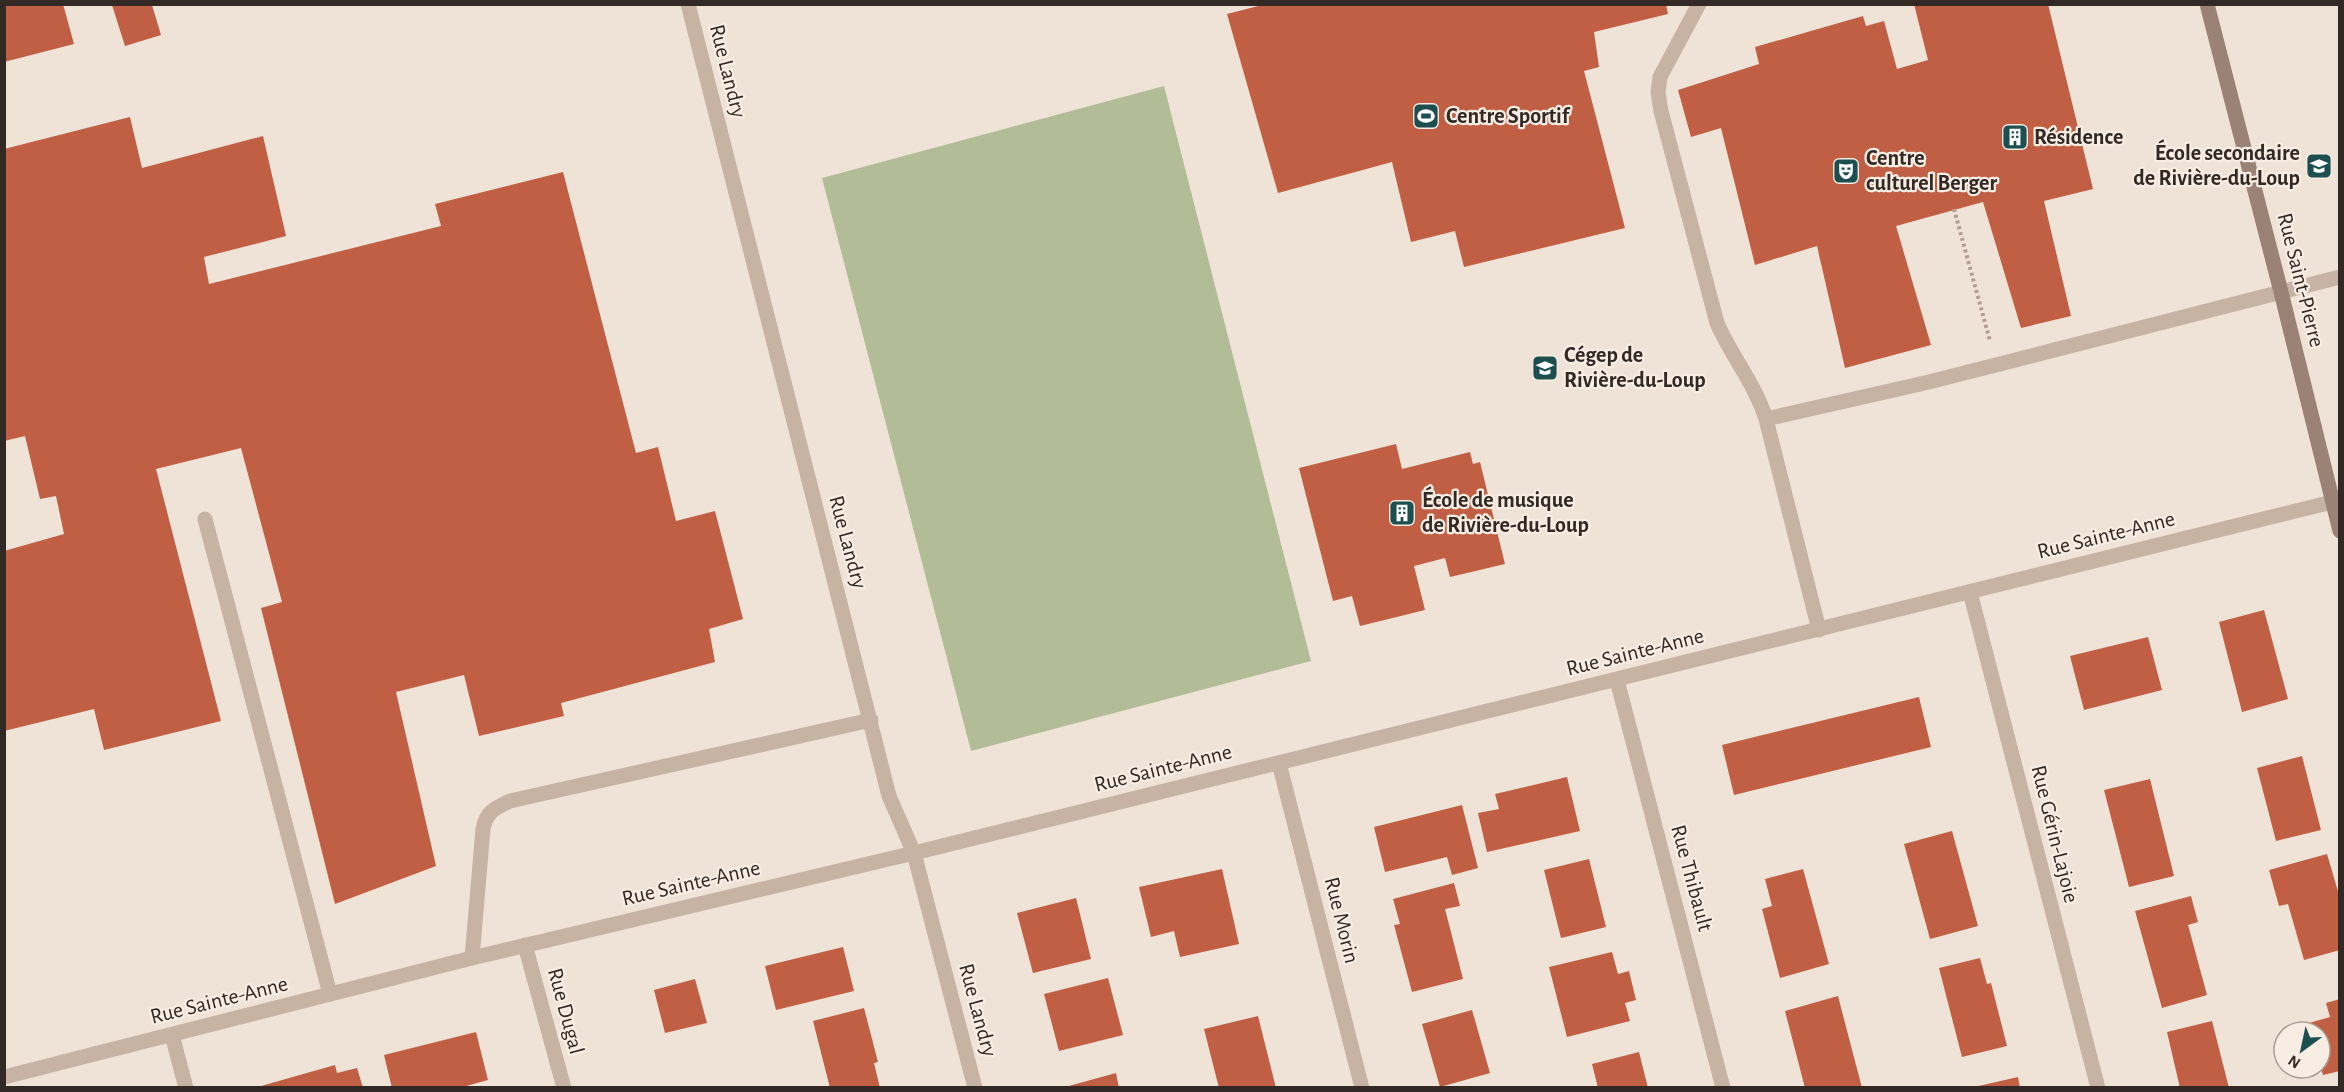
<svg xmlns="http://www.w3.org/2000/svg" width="2344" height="1092" font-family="'Alegreya Sans',sans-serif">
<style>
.green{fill:#b2bd98}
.building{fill:#c15f44}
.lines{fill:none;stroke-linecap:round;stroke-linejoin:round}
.path{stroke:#b29d8e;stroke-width:4;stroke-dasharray:3 3;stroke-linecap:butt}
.lane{stroke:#c6b3a4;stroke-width:15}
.street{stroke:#c6b3a4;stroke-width:15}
.secondary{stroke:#9a8276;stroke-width:15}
.labels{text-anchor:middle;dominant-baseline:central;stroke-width:4.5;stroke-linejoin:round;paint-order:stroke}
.street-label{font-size:22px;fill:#322925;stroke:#f8ede3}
.poi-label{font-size:22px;font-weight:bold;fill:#322925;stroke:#f8ede3;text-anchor:start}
</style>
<rect width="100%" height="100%" fill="#efe3d7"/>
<path class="green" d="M1164 86 1311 661 971 751 822 178Z"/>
<path class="building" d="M63 4 74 44 4 62V5Z
M1266 4H1666L1668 14 1594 32 1599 67 1584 71 1625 228 1464 267 1455 231 1411 242 1392 162 1278 193 1227 14Z
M1914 4H2048L2093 189 2044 201 2071 316 2021 328 1983 202 1896 226 1931 345 1845 368 1817 246 1755 265 1721 128 1691 137 1678 90 1759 64 1755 47 1863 16 1866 26 1884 21 1897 69 1928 60Z
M112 5H152L161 35 125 46Z
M130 117 142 168 263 136 286 236 204 257 209 284 441 226 435 204 563 172 636 453 658 447 676 521 715 511 743 619 709 629 715 662 561 703 564 716 479 736 464 675 396 692 436 866 335 904 261 608 282 602 241 448 156 469 221 721 104 750 94 709 4 731V551L64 534 56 496 40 499 25 436 4 441V149Z
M1396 444 1402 469 1470 452 1473 464 1480 462 1505 564 1450 577 1445 558 1414 566 1425 610 1360 626 1352 596 1333 601 1299 468Z
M2264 610 2288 699 2242 712 2219 622Z
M2148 637 2162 690 2084 710 2070 656Z
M1919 697 1931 747 1734 795 1722 745Z
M2302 756 2321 830 2276 841 2257 768Z
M1567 777 1580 831 1487 852 1478 813 1499 809 1495 794Z
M2150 779 2174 876 2129 887 2104 790Z
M1462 805 1478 868 1452 875 1447 857 1385 872 1374 827Z
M1952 831 1978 926 1930 939 1904 844Z
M2327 854 2340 898V950L2304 960 2288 904 2279 906 2269 870Z
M1589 859 1606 927 1561 938 1544 870Z
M1222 869 1239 944 1180 957 1174 931 1151 937 1139 887Z
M1803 869 1829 964 1780 978 1762 909 1772 906 1765 879Z
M1454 883 1460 906 1445 909 1463 979 1412 992 1394 925 1400 924 1393 899Z
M2191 896 2198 922 2188 925 2207 995 2162 1008 2135 911Z
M1076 898 1091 959 1033 973 1017 913Z
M843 947 854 991 776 1010 765 966Z
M1612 952 1618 974 1629 971 1636 1000 1625 1003 1630 1021 1567 1037 1549 967Z
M1980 958 1987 984 1991 983 2007 1046 1962 1057 1939 968Z
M1108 978 1123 1035 1059 1051 1044 994Z
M695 979 707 1023 665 1033 654 990Z
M1838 996 1862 1088H1805L1785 1011Z
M2340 999V1071L2323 1075 2320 1065V1032H2311L2309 1023 2330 1017 2326 1003Z
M864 1008 878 1062 874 1063 880 1088H830L813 1021Z
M1472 1010 1490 1073 1440 1087 1422 1024Z
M1258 1016 1276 1088H1219L1204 1029Z
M2212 1021 2229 1088H2180L2167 1032Z
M476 1032 488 1080 459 1088H392L384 1055Z
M1639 1052 1648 1088H1598L1592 1064Z
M335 1065 337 1073 357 1068 363 1088H254Z
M1116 1073 1119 1088H1066L1065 1087Z
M2018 1077 2020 1088H1974V1087Z"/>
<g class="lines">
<path class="path" d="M1954 209 1990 341"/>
<path class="lane" d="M1699 4 1660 77 1658 92 1661 111 1717 323C1732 357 1755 384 1766 419
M205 519 330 994
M1819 630 1766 419 1929 382 2340 277
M472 958 483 829C486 812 495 808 510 801L871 720"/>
<path class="street" d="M688 4 889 796 914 853 975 1088
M1970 592 2098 1088
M1617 680 1723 1088
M1279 763 1362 1088
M525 945 564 1088
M172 1035 186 1088
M4 1077 472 958 914 853 2332 502"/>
<path class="secondary" d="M2207 4 2281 292 2340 531"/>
</g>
<defs>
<symbol id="stadium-square" viewBox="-11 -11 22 22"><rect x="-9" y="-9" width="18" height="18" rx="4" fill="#1d4f51" stroke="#f8ede3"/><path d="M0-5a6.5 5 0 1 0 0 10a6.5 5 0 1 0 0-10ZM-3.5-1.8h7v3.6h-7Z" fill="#fff"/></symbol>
<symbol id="building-square" viewBox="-11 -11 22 22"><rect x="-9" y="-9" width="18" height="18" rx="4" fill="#1d4f51" stroke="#f8ede3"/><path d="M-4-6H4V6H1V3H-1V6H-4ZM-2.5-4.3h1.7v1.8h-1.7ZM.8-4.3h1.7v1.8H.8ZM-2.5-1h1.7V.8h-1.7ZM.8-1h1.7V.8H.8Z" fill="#fff"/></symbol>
<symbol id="school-square" viewBox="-11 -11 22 22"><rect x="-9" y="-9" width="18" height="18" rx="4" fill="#1d4f51" stroke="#f8ede3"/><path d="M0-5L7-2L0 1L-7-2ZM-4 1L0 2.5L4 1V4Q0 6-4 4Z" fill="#fff"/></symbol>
<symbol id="theatre-square" viewBox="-11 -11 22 22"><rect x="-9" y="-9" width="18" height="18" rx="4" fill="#1d4f51" stroke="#f8ede3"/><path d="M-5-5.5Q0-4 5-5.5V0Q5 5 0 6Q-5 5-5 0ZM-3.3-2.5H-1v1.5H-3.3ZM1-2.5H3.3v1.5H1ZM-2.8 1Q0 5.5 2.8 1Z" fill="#fff"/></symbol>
<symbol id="university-square" viewBox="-11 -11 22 22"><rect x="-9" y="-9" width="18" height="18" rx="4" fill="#1d4f51" stroke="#f8ede3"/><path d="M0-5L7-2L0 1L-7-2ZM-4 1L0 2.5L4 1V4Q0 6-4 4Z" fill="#fff"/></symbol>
</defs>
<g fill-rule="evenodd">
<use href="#stadium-square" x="1411" y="101" width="30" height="30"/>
<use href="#building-square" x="2000" y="122" width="30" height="30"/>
<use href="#school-square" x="2304" y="151" width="30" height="30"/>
<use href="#theatre-square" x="1831" y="156" width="30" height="30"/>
<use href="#university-square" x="1530" y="353" width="30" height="30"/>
<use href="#building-square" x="1387" y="498" width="30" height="30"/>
</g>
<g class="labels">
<g class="street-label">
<text transform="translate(728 71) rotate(76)">Rue Landry</text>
<text transform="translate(2301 280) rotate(76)">Rue Saint-Pierre</text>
<text transform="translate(2106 535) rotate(-14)">Rue Sainte-Anne</text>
<text transform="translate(848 542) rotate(75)">Rue Landry</text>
<text transform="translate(1635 652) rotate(-14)">Rue Sainte-Anne</text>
<text transform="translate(1163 768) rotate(-14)">Rue Sainte-Anne</text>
<text transform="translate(2055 834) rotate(76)">Rue Gérin-Lajoie</text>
<text transform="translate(1692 878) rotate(75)">Rue Thibault</text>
<text transform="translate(691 883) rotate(-13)">Rue Sainte-Anne</text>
<text transform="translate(1342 920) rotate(76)">Rue Morin</text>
<text transform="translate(219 1000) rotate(-14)">Rue Sainte-Anne</text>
<text transform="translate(978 1010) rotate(75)">Rue Landry</text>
<text transform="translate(566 1011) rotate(75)">Rue Dugal</text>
</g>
<g class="poi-label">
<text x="1446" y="116">Centre Sportif</text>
<text x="2034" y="137">Résidence</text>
<text x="2300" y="153" text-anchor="end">École secondaire<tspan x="2300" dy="25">de Rivière-du-Loup</tspan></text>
<text x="1866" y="158">Centre<tspan x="1866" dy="25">culturel Berger</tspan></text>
<text x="1564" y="355">Cégep de<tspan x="1564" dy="25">Rivière-du-Loup</tspan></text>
<text x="1422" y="500">École de musique<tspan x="1422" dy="25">de Rivière-du-Loup</tspan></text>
</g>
</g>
<rect width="2344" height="1092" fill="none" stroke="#322925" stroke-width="12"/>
<g transform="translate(2302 1050) rotate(213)"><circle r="28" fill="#f8ede3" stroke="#a99f97" stroke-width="1.5"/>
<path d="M0-4.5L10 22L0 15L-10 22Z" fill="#1d4f51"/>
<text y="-9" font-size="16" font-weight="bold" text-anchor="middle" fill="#322925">N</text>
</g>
</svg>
